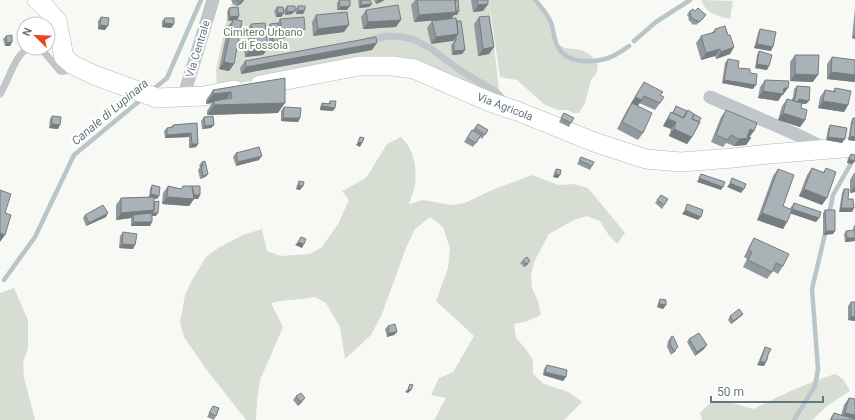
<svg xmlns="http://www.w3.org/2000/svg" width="855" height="420" font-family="Roboto,sans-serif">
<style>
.green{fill:#d8ddd4}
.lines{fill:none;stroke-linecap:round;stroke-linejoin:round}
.stream{stroke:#b8c6c9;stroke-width:4.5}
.secondary-casing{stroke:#b3babe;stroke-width:20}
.lane{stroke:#c1c6ca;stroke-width:7}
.street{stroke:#c1c6ca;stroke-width:13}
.secondary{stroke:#fff;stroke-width:19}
.wall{fill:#90999d}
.shaded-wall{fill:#767d80}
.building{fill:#a8b2b7;stroke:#767d80}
.labels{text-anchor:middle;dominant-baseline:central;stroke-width:4;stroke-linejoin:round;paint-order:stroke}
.park-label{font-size:11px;fill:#677961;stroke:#fff}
.street-label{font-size:11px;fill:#627681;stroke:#fff}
.water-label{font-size:12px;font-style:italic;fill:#5d767c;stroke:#fff}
</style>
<rect width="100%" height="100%" fill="#f8f8f5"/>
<path class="green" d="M233 0H532L545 8 548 15 550 30 558 44 565 48 581 50 589 54 594 59 598 66 596 74 591 80 585 103 579 113H573L567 110H558L545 105 517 80 500 77 489 1 499 90 492 97 366 59 217 87 216 70 227 18Z
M701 0 733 1 730 19C718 16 706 14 701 0Z
M401 137C414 149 417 168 415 185 414 191 411 198 409 204L423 200 451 205 465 203 492 190 532 175 559 185 574 184 588 188 625 233 617 244 608 234 600 221 587 216 574 220 549 234 535 260 531 274 532 288 538 301 541 315 528 321 514 324 516 338 525 348 533 360V374L544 384 569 392 582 402 564 420H434L446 398 431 395 439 378 453 372 474 336 436 301 448 268 450 248 443 227 430 217 415 229 406 248 382 314 371 335 345 359 340 327 326 303 315 297C300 300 285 299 271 303L283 327 260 380 257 401 256 420H246L206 369 184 337 180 323 185 295 191 282 206 257 218 248 243 235 262 229 267 251 281 256 310 254 322 247 338 224 349 200 342 191 366 178 387 144Z
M14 288 28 320V349L23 362 24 377 35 420H0V293Z
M835 374 843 379 850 391 827 406 812 420H702L700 413 711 402 726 401 753 409C780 396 806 383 835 374Z"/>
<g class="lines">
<path class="stream" d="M535 0C541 7 548 14 551 23 554 31 554 42 559 49 568 63 591 63 605 59 614 57 622 51 629 46
M634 41 656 22 690 0
M151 91 167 78 201 0
M829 215 833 195 853 160
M4 280 35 237 74 155 143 98
M794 420 815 386 818 369 812 289 826 230"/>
<defs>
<path id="secondary" d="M37 0 44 6 57 21 64 57 73 65 94 75 157 98 204 96 234 90
M260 85 359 66H393L414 69 490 102 517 111 594 142 646 159 681 162 733 158 769 154 855 147"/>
</defs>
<use href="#secondary" class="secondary-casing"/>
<path class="lane" d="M366 41 387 36 403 37 415 40 430 48 461 71 496 92 506 102
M37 48 44 52 60 71C66 72 69 70 72 66
M0 94C8 82 16 52 29 48"/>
<path class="street" d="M710 97 800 136 826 149
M183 98 213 0"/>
<use href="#secondary" class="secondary"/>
</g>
<path class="wall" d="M231 0H244L241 4 237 6 233 4Z
M339 0 347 10H337V3Z
M359 0H370L369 7 359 8 358 1Z
M374 0H384L383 1 376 4Z
M415 0H458L457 15H454L451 19 414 22 411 5Z
M471 0H488V4L483 11 473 12Z
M287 6 292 14 285 15 284 10Z
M298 6 305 10 303 14H296L295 10Z
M277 7 284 13 281 17H276L274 11Z
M229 8 239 16 237 20 234 64 229 71 219 69 228 26 233 20 228 21 227 12Z
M855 8V39L852 38Z
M366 10 396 27 363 29 361 17Z
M689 12 703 19 696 25 694 24 693 25 688 19 689 18 687 15Z
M316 15 344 32 313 36 312 22Z
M101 17 105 30 98 29V21Z
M479 17 494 47 489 54 478 56 474 24Z
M165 18 174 24 171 28 162 27V21Z
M280 19 300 36 280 39 278 45 270 46 267 27 270 24 278 23Z
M432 21H457L465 50 462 54 452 55 451 45 454 42 453 40 431 44 427 28Z
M251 24 268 48 263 55 245 57 244 50 249 43 246 31Z
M715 29 728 35 734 47 730 54 716 59 715 56 701 60 696 43 701 36 712 33Z
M760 29 771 51 754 48 758 33Z
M6 36 12 42 10 46H5L3 39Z
M372 50 241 74 240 68 245 61Z
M759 51 767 70 755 68 757 55Z
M795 55 813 82 790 81V62Z
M832 57 855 60V82L827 79V64Z
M728 59 738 68 750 73 753 89 722 83 725 63Z
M285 78 278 113 207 115V111L212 103 206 104V100L213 90Z
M765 80 783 95H782L778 101 758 98 760 87Z
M644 82 661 95 660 103 655 110 639 103 637 106 643 133 638 140 617 129 627 110Z
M797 86 806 104H802L801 108 805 120 800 127 778 120 782 106 787 99 792 100 793 98 794 89Z
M835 88 848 105 844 112 818 108 820 97 825 90 833 91Z
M330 101 333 111 320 110V107L322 103 328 104Z
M676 106 687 111 692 137 687 144 669 136 671 129 663 126 666 120 671 112 672 113Z
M284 107 300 118 298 122 281 121V111Z
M726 110 749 138H751L746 145 734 146 726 143 723 147 711 142 721 117Z
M564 113 571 123 569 127 559 122Z
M52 116 58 129 49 128 50 119Z
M204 117 214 125 211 128 202 129 201 121Z
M853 118H855V141L848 140 851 122Z
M197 123 198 144 196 147 189 148V137L165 138 164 131 167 128 171 127 173 125Z
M478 124 488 130 482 139 480 137 473 147 464 142 472 130H473Z
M830 125 842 143 826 140 828 129Z
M236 153 259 160 236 166 233 157Z
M851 154 855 161 852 164 847 163 848 158Z
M581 157 592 166 590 170 577 164Z
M202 162 208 174 205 177 200 179 198 170 200 167 199 165Z
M812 168 823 172 826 168 822 205 799 196 807 175Z
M556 169 558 178 553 177 554 173Z
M778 169 783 206 790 209 791 207 794 203 819 218 816 222 790 213 787 222 783 229 757 220 773 176Z
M854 173H855V192L850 193V180Z
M299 181 303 186 300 190 296 189 297 185Z
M152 185 157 199H154L156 216H152L150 226H131V218L116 220V205L121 198 149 197 150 189Z
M168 186 181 189 183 186 200 195 198 199H194L189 206 162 204 163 193Z
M844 189 848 199 854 208 852 212H839L842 193Z
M661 195 668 199 662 209 655 203Z
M825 210 835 231 833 234 823 235V213Z
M85 215 106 217 86 226 83 218Z
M855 224V241L845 242 844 234 846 231 853 230V228Z
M123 232 135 245 133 249 119 248 120 236Z
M754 238 783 266 778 274 773 271 767 279 743 267 747 259 744 257 750 245Z
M523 260 530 261 527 265 524 267 520 263Z
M660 299 666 305 663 309 657 307 658 303Z
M851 302 855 321 848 320V306Z
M743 314 740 317 731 324 728 320 730 316Z
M388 326 397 332 394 335 387 337 385 329Z
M671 337 676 351 671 355 667 347 668 341Z
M689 339 704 349 695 356 687 342Z
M765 347 764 366 757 365 763 351Z
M547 365 566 377 563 381 543 375 544 369Z
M296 396 302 402 298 406 293 400Z
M849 398 855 420H830L831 417 834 413 841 415 844 405Z
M213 406 216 416 214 420 207 417Z"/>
<path class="shaded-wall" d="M244 0 241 4 237 6 240 2Z
M378 0H384L383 1 376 4Z
M372 4 369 7 359 8 361 5Z
M488 4 483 11 473 12 478 5Z
M350 6 347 10H337L340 7Z
M305 10 303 14H296L298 11Z
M295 11 292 14 285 15 287 12Z
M459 11 457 15H454L451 19 414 22 419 15Z
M278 13H284L281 17H276Z
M706 15 703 19 696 25Z
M239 16 237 20 228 21 230 17Z
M401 20 396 27 363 29 368 22Z
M164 23 174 24 171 28 162 27Z
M100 25 108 26 105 30 98 29Z
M349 25 344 32 313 36 318 29Z
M305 29 300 36 277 39 282 32Z
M458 34 453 41 431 44 436 37Z
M855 34V39L852 38Z
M280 41 278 45 270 46 273 42Z
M12 42 10 46H5L7 43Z
M377 43 372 50 241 74 246 67Z
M757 44 773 47 771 51 754 48Z
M494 47 489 54 478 56 483 49Z
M734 47 730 54 716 59 721 52Z
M268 48 263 55 245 57 250 50Z
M720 49 715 56 701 60 706 53Z
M465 50 462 54 452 55 454 51Z
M224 62 234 64 229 71 219 69Z
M757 64 769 66 767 70 755 68Z
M831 72 855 75V80L854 82 827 79Z
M795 74 818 75 813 82 790 81Z
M724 80 756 85 753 89 722 83Z
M784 88H788L783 95H782L778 101 758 98 763 91Z
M231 92 224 102 214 101 212 103 206 104 213 94Z
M635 97 642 100 637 107 631 103Z
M799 99 809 101 806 104 797 103Z
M823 101 848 105 844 112 818 108Z
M285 103 278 113 207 115 214 105Z
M322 106 335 108 333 111 320 110Z
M783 113 805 120 800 127 778 120Z
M283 118H300L298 122 281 121Z
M668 119 676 122 671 129 663 126Z
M52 124 60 125 58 129 49 128Z
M214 125 211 128 202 129 205 126Z
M674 129 692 137 687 144 669 136Z
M750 129 754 131 749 138 745 136Z
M191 133 189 137 165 138 167 135Z
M850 136 855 137V141L848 140Z
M828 137 845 139 842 143 826 140Z
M751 138 746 145 734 146 739 139Z
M358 142 362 143 360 147 356 145Z
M192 144H198L196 147 189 148Z
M262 156 259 160 236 166 238 162Z
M849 159 855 161 852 164 847 163Z
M208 174 205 177 200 179 203 176Z
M556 174 560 175 558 178 553 177Z
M699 178 723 187 721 190 697 182Z
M730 183 744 189 741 193 727 187Z
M299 186H303L300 190 296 189Z
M855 186V192L850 193Z
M804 189 827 198 822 205 799 196Z
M151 194 159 196 157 199 148 198Z
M200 195 198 199H194L189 206 162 204 167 197Z
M841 208H854L852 212H839Z
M792 209 819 218 816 222 789 213Z
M154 210 158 213 156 216H149L133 215 131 218 116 220 121 213Z
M685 210 701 217 698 220 682 214Z
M108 213 106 217 86 226 89 223Z
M762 213 787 222 783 229 757 220Z
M134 222H152L150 226H131Z
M826 231H835L833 234 823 235Z
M0 233 5 235 0 242Z
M847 238H855V241L845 242Z
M298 242 304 244 302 248 295 245Z
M122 244 135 245 133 249 119 248Z
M530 261 527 265 524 267 526 264Z
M659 304 666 305 663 309 657 307Z
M743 314 740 317 731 324 733 321Z
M851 317H855V321L848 320Z
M397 332 394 335 387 337 389 333Z
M707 345 704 349 695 356 697 352Z
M760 362H766L764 366 757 365Z
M545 372 566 377 563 381 543 375Z
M408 389 411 390 408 393 405 392Z
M305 398 302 402 298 406 300 402Z
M845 413 855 415V420H840Z"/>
<path class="building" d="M236 0H244L240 2Z
M339 0H350V6L340 7Z
M361 0H370L372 4 361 5Z
M417 0H455L456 12 419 15Z
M455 0H458L459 11H456Z
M477 0H488V4L478 5Z
M398 5 401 20 368 22 366 10Z
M287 6H295V11L287 12Z
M298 6H305V10L298 11Z
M238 7 239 16 230 17 229 8Z
M277 7H283L284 13H278Z
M698 8 706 15 699 22 697 20 696 21 690 16 691 14 689 12 693 9 695 11Z
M347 12 349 25 318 29 316 15Z
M489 16 494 47 483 49 479 17Z
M101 17 109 18 108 26 100 25Z
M304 17 305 29 282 32 280 19Z
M165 18H174V24L164 23Z
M456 18 458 34 436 37 432 21Z
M233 19 242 21 234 64 224 62Z
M457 21H461L465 50 454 51V42L456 41V37L458 34Z
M265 23 268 48 250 50 249 43 255 42 251 24Z
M278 23 280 41 273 42 270 24Z
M725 26 728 35H730L734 47 721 52 720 49 706 53 701 36 715 32V29Z
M760 29 776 32 773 47 757 44Z
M12 35V42L7 43 6 36Z
M376 37 377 43 246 67 245 61Z
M759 51 772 55 769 66 757 64Z
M795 55H819L818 75 795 74Z
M832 57 855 60V75L831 72Z
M728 59 739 61 738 68 750 69V73L757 74 756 85 724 80Z
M285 78V103L214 105V101L232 98 231 92 213 94V90Z
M765 80 789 81 788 88H784L783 94 763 91Z
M644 82 663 92 660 95 664 97 660 103 644 96 642 100 635 97Z
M797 86 810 87 809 101 799 99 798 102 793 100V98L795 99Z
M835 88 851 91 848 105 823 101 825 90 835 92Z
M787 99 802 103 801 108 807 110 805 120 783 113Z
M330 101H336L335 108 322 106V103L330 104Z
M632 103 652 113 643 133 622 122Z
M676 106 687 111 683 118 673 113Z
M284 107 301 108 300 118H283Z
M688 110 694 114 692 119 700 122 692 137 674 129 676 122 668 119 671 112 684 118Z
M726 110 757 123 754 131 750 129 747 137 751 138 739 139 731 135 728 140 716 135Z
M564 113 574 118 571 123 561 118Z
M694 114 701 118 699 122 692 119Z
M52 116 61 117 60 125 52 124Z
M213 116 214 125 205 126 204 117Z
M853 118H855V137L850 136Z
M197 123 198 144H192L191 133 167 135V128L173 127V125Z
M478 124 488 130 485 135 475 128Z
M830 125 847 128 845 139 828 137Z
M472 130 481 135 476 143 467 138Z
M360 137 364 138 362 143 358 142Z
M259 147 262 156 238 162 236 153Z
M851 154 855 155V161L849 159Z
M581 157 594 162 592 166 579 160Z
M205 161 208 174 203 176 201 166H203L202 162Z
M812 168 824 173 826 168 836 172 827 198 804 189Z
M556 169 561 170 560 175 556 174Z
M778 169 794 175 783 206 792 210 787 222 762 213Z
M701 174 725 182 723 187 699 178Z
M732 178 746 184 744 189 730 183Z
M299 181 304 182 303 186H299Z
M152 185 160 187 159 196 151 194Z
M168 186 181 189 183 186H192L194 199 167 197Z
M192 186H200V195H194Z
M844 189H849L848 199H853L854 208H841Z
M0 190 11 194 5 213 11 215 5 235 0 233Z
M661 195 668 199 664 205 657 200Z
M154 197V210L121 213V198Z
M159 201 158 213H152L154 210V202Z
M794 203 821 212 819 218 792 209Z
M687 204 703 210 701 217 685 210Z
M103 205 108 213 89 223 85 215Z
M825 210H835V231H826Z
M152 213V222H134L133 215Z
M855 230V238H847L846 231Z
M123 232 137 234 135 245 122 244Z
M301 237 306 239 304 244 298 242Z
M754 238 789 254 783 266 776 263 772 272 748 260 752 252 748 250Z
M527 257 530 261 526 264 523 260Z
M660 299 666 300V305L659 304Z
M851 302H855V317H851Z
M739 309 743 314 733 321 730 316Z
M395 324 397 332 389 333 388 326Z
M699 333 707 345 697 352 689 339Z
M673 336 678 347 674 351 670 344 671 337Z
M765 347 771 349 767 357H768L766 362H760Z
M547 365 567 370 566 377 545 372Z
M410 384 413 385 411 390 408 389Z
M301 393 305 398 300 402 296 396Z
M849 398 855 399V415L845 413Z
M213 406 219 408 216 416 209 413Z
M834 413 855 419V420H831Z"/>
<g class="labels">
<g class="park-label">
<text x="263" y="32">Cimitero Urbano<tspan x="263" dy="13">di Fossola</tspan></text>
</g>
<g class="street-label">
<text transform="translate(198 49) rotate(-73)">Via Centrale</text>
<text transform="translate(505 107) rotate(21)">Via Agricola</text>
</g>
<g class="water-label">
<text transform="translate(110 112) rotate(-40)">Canale di Lupinara</text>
</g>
</g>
<g transform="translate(36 36) rotate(294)"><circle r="19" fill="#ffffff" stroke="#c0c8cd"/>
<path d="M0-3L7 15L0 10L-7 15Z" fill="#e94524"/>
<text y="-6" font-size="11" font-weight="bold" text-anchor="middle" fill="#627681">N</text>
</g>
<path d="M711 396v6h112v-6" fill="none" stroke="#627681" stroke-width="2"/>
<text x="717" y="396" font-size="12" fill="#627681" stroke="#ffffff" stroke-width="3" paint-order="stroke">50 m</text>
</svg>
